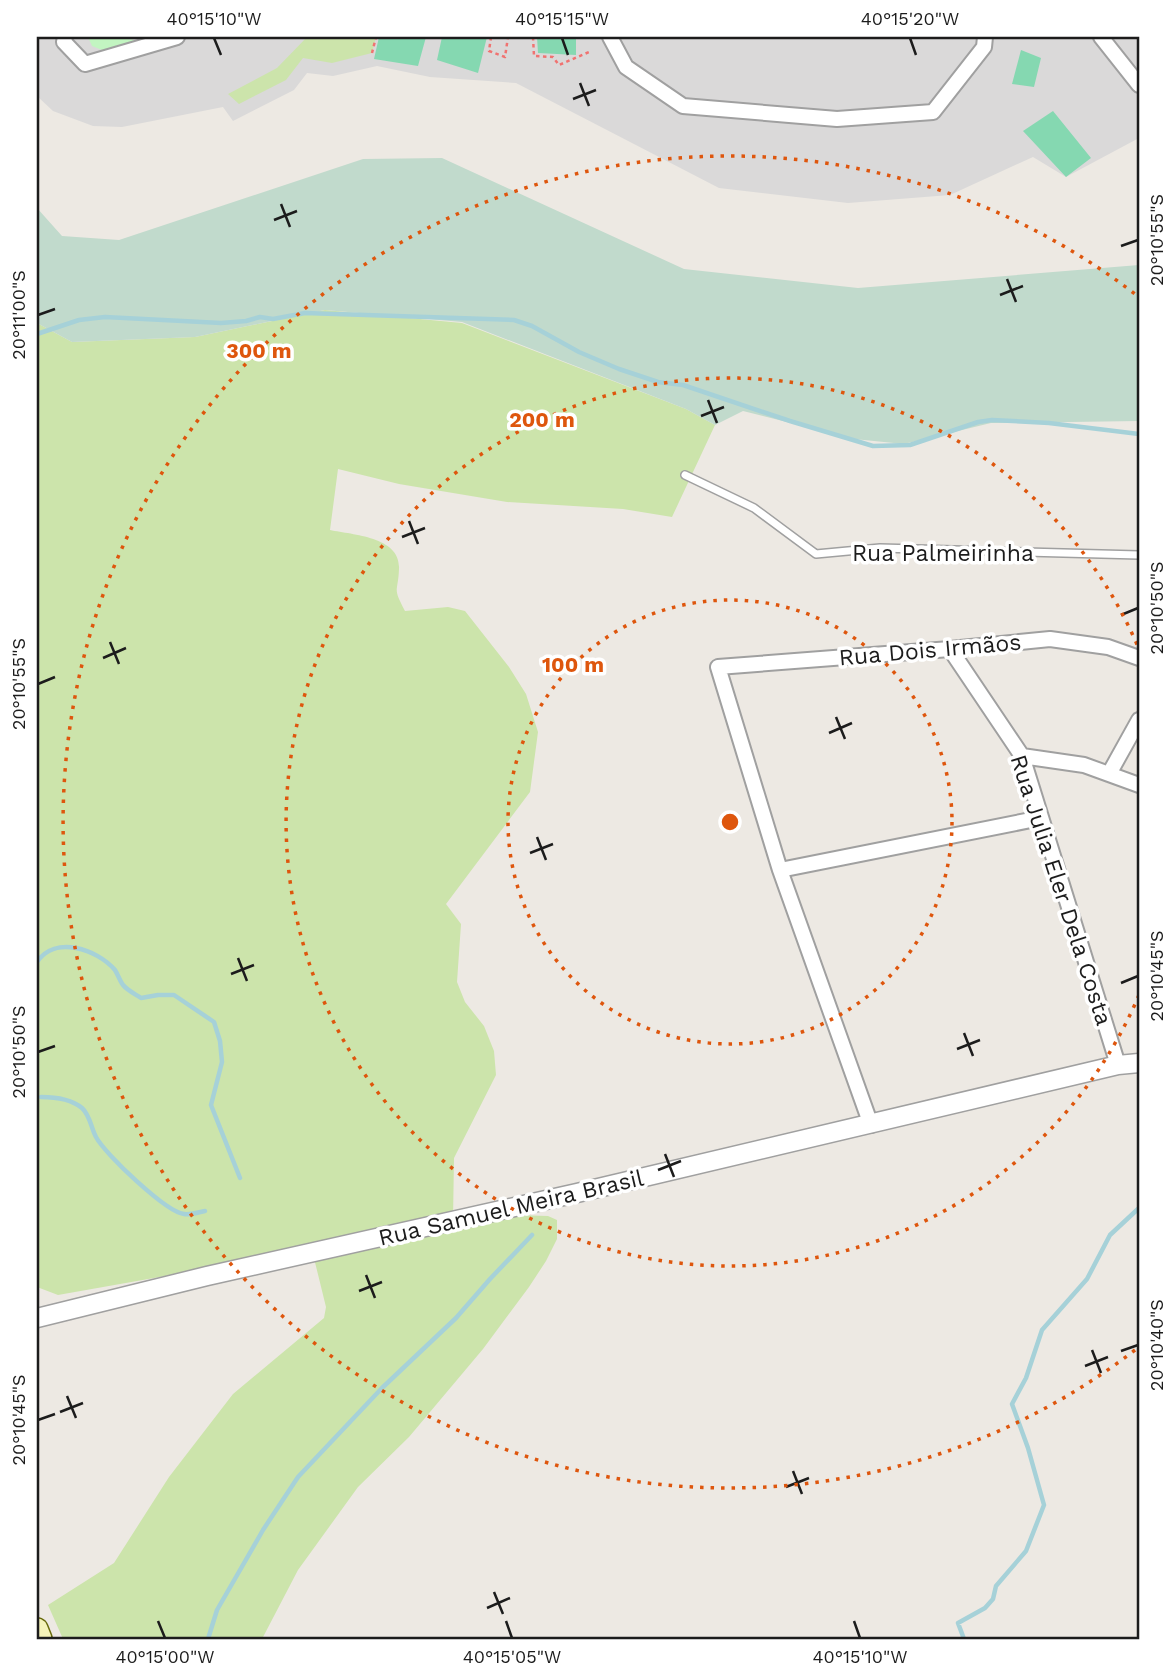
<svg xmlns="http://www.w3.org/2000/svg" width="1176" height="1676" font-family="'Work Sans',sans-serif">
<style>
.residential{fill:#dad9d9}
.grass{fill:#cce4ab}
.wetland{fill:#c1dacc}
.park{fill:#c2f5c1}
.pitch{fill:#85d8b1}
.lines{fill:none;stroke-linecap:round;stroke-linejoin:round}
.stream{stroke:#a6d1d8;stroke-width:4.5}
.service-casing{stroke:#a0a0a0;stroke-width:10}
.minor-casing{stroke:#a0a0a0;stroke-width:18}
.tertiary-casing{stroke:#a0a0a0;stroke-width:21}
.secondary-casing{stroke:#696b0c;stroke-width:24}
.path{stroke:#f07371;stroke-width:2.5;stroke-dasharray:3.5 3.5;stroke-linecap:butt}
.service{stroke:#fff;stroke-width:7}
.minor{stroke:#fff;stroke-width:14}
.tertiary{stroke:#fff;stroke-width:18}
.secondary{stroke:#f5f3b9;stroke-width:21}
.ticks{fill:none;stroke:#1c1c1c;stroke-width:2.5}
.ring{fill:none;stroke:#de560d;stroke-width:3.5;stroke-dasharray:3.5 7}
.labels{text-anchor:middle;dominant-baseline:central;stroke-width:7;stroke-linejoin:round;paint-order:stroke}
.street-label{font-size:23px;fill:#1c1c1c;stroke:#fff}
.centre{fill:#de560d;stroke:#fff;stroke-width:3.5}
.ring-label{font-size:21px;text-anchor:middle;font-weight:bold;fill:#de560d;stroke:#fff;stroke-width:7;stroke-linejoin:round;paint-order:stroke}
.neatline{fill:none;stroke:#1c1c1c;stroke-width:2.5}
.ticks-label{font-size:18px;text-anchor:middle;fill:#1c1c1c}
</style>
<rect width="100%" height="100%" fill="#ede9e3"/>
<path class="residential" d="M37 37H1139V138L1066 177 1033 157 950 195 848 203 719 188 516 83 430 77 377 66 333 76 307 73 294 90 233 121 223 107 122 127 93 126 53 111 37 96Z"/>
<path class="grass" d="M307 37H376L372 53 332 63 303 58 286 80 239 104 228 94 277 68Z
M325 310 462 323 686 409 715 425 672 517 623 509 507 502 399 484 338 469 330 530C354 535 401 537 399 569 398 594 392 586 405 611L448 607 465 611 509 667 526 694 538 732 530 792 446 904 461 924 457 982 465 1002 484 1026 494 1051 496 1075 454 1158 453 1220 492 1222 516 1215 548 1216 557 1220V1239L546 1261 529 1287 483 1349 409 1437 358 1487 298 1570 262 1639H63L48 1605 114 1563 169 1477 233 1394 324 1318 326 1307 312 1250 58 1295 37 1287V323L72 342 195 337Z"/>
<path class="wetland" d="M442 158 684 269 858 288 1139 265V421L991 423 904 444 854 439 743 411 715 425 686 409 462 322 325 310 195 337 72 342 37 323V208L62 236 119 240 363 159Z"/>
<path class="park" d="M88 37H114L148 42 107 52 92 46Z"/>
<path class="pitch" d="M379 37H426L418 66 374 59Z
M442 37H487L478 73 437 60Z
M537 37H576V55L538 53Z
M1021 50 1041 58 1034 87 1012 84Z
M1053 111 1091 158 1066 177 1023 131Z"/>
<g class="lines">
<path class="stream" d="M37 334 79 320 105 317 221 323 246 321 260 317 273 319 305 313 514 320 532 326 579 352 619 369 658 382 683 385 790 421 873 446 910 445 978 422 992 420 1049 423 1139 434
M37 962C55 935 97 949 115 970 118 975 120 981 123 985 127 990 135 994 141 998L158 995H174L214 1022 220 1041 222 1062 211 1105 240 1178
M41 1097C54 1097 71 1099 82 1108 90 1115 91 1128 96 1137 105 1154 166 1212 184 1214 191 1215 199 1212 205 1211
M208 1639 217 1610 263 1530 298 1477 382 1388 456 1318 490 1279 532 1235
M964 1639 958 1623 985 1608 993 1599 996 1586 1026 1551 1044 1505 1028 1448 1012 1404 1026 1378 1042 1330 1087 1279 1110 1235 1139 1208"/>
<defs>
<path id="service" d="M685 475 754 508 816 554 880 548 1139 555"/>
<path id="minor" d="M65 37 64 42 85 64 177 37
M610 37 626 67 683 106 837 119 933 112 984 47 985 37
M1101 37 1139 85
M950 649 1022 756 1118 1065
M1022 756 1084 765 1139 785
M1109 774 1139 720
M780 870 1041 818
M871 1125 780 870 718 667 950 649 1050 639 1108 647 1139 658"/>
<path id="tertiary" d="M37 1318 207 1276 577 1193 1118 1065 1139 1063"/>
<path id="secondary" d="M37 1629 41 1639"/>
</defs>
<use href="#service" class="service-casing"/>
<use href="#minor" class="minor-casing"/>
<use href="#tertiary" class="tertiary-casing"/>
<use href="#secondary" class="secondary-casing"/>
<path class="path" d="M491 37 489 51 505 57 508 37
M533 37 534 56 553 57 559 65 589 52
M372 53 376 37"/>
<use href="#service" class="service"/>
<use href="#minor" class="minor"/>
<use href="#tertiary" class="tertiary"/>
<use href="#secondary" class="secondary"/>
</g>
<path class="ticks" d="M214 38 221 55M562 38 568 55M910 38 916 55M580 83 589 106M573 99 596 90M281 204 290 227M274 220 297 211M1121 246 1138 240M1007 279 1016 302M1000 295 1023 286M38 315 55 309M708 400 717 423M701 416 724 407M409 521 418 544M402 537 425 528M1121 615 1138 608M110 642 119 664M103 658 126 648M38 684 55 677M836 717 845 739M829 733 852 723M537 837 546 860M530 853 553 844M238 958 247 981M231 974 254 965M1121 983 1138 976M964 1033 973 1056M957 1049 980 1040M38 1052 55 1046M665 1154 674 1177M658 1170 681 1161M366 1275 375 1298M359 1291 382 1282M1092 1350 1101 1373M1121 1351 1138 1345M1085 1366 1108 1357M67 1396 76 1418M60 1412 83 1403M38 1420 55 1414M793 1471 802 1494M786 1487 809 1478M494 1592 503 1614M487 1608 510 1598M158 1621 165 1638M506 1621 512 1638M854 1621 860 1638"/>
<g class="ring">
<circle cx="730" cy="822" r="222"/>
<path d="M1139 995A444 444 0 1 1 1139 649"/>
<path d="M1135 1350A666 666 0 1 1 1135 294"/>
</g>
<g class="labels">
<g class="street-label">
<text x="943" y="553">Rua Palmeirinha</text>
<text transform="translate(930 650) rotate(-5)">Rua Dois Irmãos</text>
<text transform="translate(1061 890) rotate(72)">Rua Julia Eler Dela Costa</text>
<text transform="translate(511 1208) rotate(-13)">Rua Samuel Meira Brasil</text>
</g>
</g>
<circle cx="730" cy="822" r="10" class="centre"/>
<g class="ring-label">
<text x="259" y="358">300 m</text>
<text x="542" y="427">200 m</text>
<text x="573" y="672">100 m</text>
</g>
<rect width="1176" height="1676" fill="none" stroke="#ffffff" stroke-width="77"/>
<rect x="38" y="38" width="1100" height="1600" class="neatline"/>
<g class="ticks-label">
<text x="214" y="25">40°15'10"W</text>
<text x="562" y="25">40°15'15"W</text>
<text x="910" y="25">40°15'20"W</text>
<text transform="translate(1157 240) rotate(-90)" y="6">20°10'55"S</text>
<text transform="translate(19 315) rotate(-90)" y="6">20°11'00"S</text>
<text transform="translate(1157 608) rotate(-90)" y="6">20°10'50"S</text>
<text transform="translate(19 684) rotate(-90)" y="6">20°10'55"S</text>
<text transform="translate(1157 976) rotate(-90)" y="6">20°10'45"S</text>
<text transform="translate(19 1052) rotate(-90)" y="6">20°10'50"S</text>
<text transform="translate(1157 1345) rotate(-90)" y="6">20°10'40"S</text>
<text transform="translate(19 1420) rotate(-90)" y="6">20°10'45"S</text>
<text x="165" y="1663">40°15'00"W</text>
<text x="512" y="1663">40°15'05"W</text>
<text x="860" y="1663">40°15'10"W</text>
</g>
</svg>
